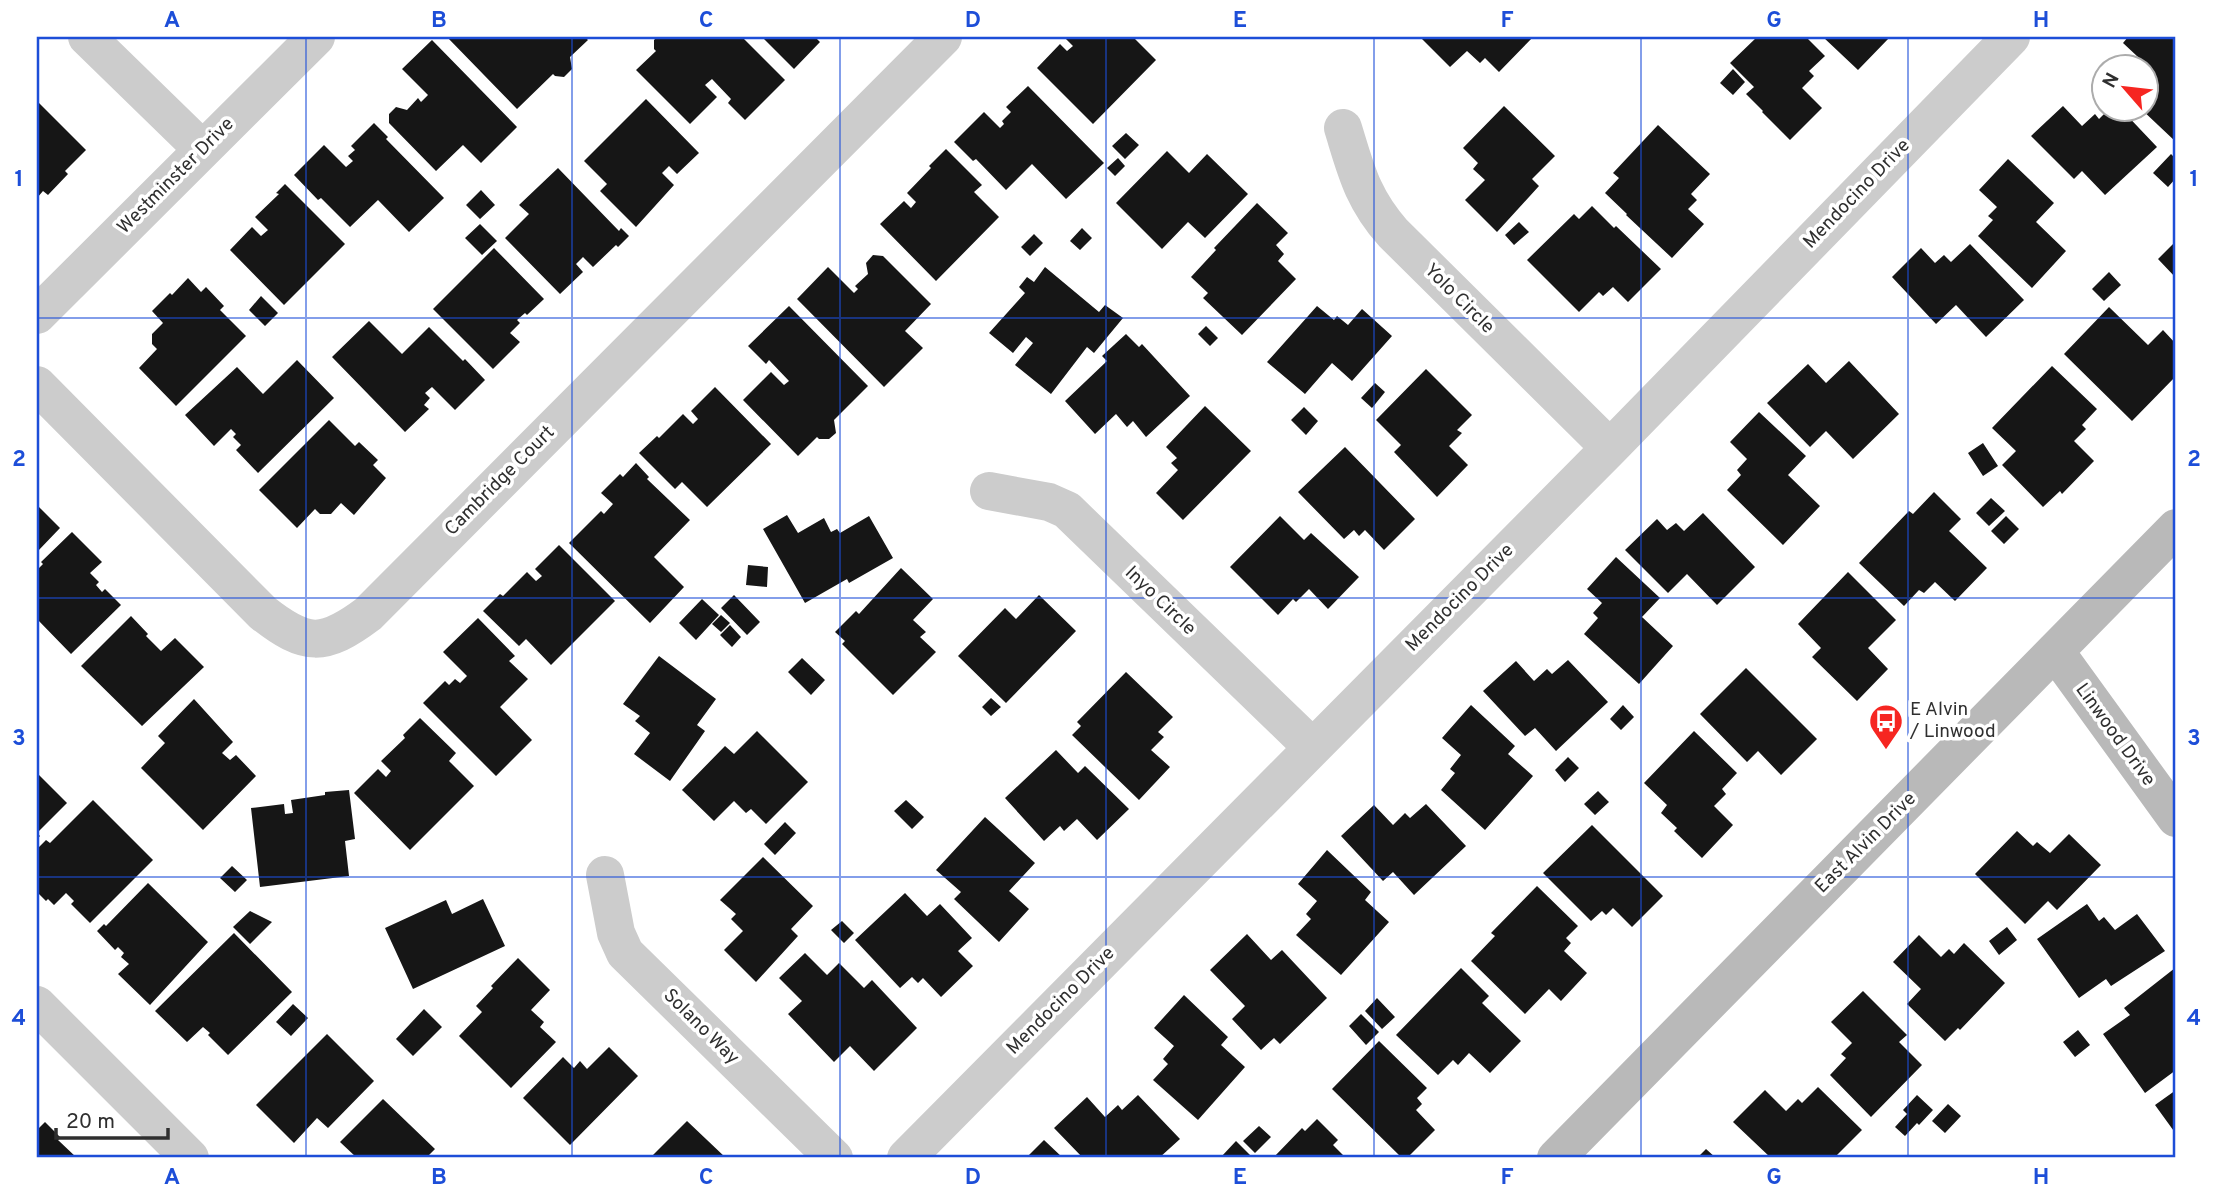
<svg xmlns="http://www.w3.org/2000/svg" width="2213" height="1195" font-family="Overpass,sans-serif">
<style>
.building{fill:#161616}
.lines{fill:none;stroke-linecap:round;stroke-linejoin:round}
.street{stroke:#ccc;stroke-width:38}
.secondary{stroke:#b9b9b9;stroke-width:38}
.grid{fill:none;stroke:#1d4ed8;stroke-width:2;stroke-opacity:0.55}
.labels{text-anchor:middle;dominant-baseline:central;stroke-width:7;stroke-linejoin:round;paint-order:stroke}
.street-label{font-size:19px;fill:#2f2f2f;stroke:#fff}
.poi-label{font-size:19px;fill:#2f2f2f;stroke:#fff;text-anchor:start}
.neatline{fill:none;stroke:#1d4ed8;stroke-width:2.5}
.grid-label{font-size:23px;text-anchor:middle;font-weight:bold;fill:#1d4ed8}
</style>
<rect width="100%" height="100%" fill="#fff"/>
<!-- building -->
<path class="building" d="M447 37H585L588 40 570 57 572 69 564 77 555 76 553 74 517 109Z
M657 37H742L785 80 745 120 728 103 731 99 712 79 705 85 717 97 690 124 636 70 656 51 654 49V40Z
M762 37H815L820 42 794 69Z
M1064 37H1133L1156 60 1093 124 1037 68 1060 44 1067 51 1073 46Z
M1422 37H1533L1499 72 1485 58 1480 63 1467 51 1450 67 1421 38Z
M1757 37H1806L1825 56 1809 71 1814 76 1802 88 1822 108 1790 140 1762 112 1763 111 1746 94 1754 87 1730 63Z
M1823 37H1890L1858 70Z
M2128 37H2176V142L2140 108H2146V66H2132L2130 64 2138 57 2123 43Z
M432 40 517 127 481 163 463 145 436 171 389 123V114L396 107 407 110 418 98 421 102 428 95 402 69Z
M1733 69 1745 82 1733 95 1720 83Z
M1028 86 1104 163 1066 199 1032 164 1006 190 976 159 973 161 954 142 984 112 1000 128 1004 124 1002 121 1011 112 1006 107Z
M646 99 699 153 677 174 669 166 662 173 674 185 636 227 600 191 607 184 584 161Z
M37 101 86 150 65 171 68 174 48 195 43 191 37 198Z
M1504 106 1555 156 1532 179 1539 186 1497 232 1465 200 1485 180 1473 169 1478 163 1463 148Z
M2063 106 2082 126 2095 114 2099 119 2110 108H2120L2157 147 2105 195 2082 171 2074 179 2031 136Z
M374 123 388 137 386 139 444 198 409 232 378 200 350 227 321 198 318 200 294 175 324 145 346 167 353 161 348 156 355 150 351 146Z
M1658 125 1710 174 1691 194 1697 200 1688 209 1704 224 1672 258 1626 215 1627 214 1605 193 1619 178 1613 173Z
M1126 133 1139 145 1125 159 1112 146Z
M946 149 982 185 974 192 999 217 936 281 880 224 904 201 911 208 916 202 907 193 931 168 929 166Z
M1167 151 1189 173 1207 154 1248 194 1205 238 1188 222 1162 249 1116 203Z
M2171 154 2176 159V178L2168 187 2153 173Z
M1118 158 1125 166 1115 176 1107 168Z
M2008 159 2054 203 2036 222 2066 251 2032 288 1978 236 1993 220 1988 216 1997 207 1979 190Z
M558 168 619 231 621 228 629 236 618 247 616 245 593 267 583 257 576 264 583 272 560 294 505 238 529 214 519 205Z
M285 184 345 244 284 305 230 250 252 227 261 236 268 230 255 217 279 194 276 193Z
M481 190 495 205 480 219 466 205Z
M1257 203 1288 233 1276 245 1284 254 1278 261 1296 279 1242 335 1203 298 1208 293 1191 277 1216 250 1214 248Z
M1592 206 1614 228 1616 226 1661 269 1628 302 1613 287 1603 296 1599 292 1579 312 1527 260 1574 214 1579 219Z
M1519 222 1529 232 1514 245 1505 235Z
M480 224 497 241 482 255 465 238Z
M1082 228 1092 238 1080 250 1070 241Z
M1034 234 1043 243 1030 256 1021 247Z
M2176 241V278L2158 259Z
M1970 244 2024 300 1986 337 1956 305 1936 324 1892 277 1921 248 1935 263 1944 255 1951 262Z
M494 248 544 299 527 315 525 313 517 320 520 323 510 333 520 342 493 369 433 309Z
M873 255 883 256 931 304 905 331 923 348 884 387 797 299 828 267 854 293 858 289 855 286 868 274 866 263Z
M1045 267 1099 312 1105 305 1123 318 1094 353 1087 347 1051 394 1015 365 1033 343 1026 337 1013 353 989 333 1025 293 1019 287 1027 277 1034 282Z
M2109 272 2121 285 2104 301 2092 289Z
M188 278 201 292 206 287 224 306 220 310 246 336 176 406 139 368 157 349 152 344V334L163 323 152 311 170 293 172 295Z
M261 296 278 313 265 326 249 310Z
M789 306 868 386 834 420 836 433 829 439H819L817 437 798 456 743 400 771 372 784 385 789 381 769 360 766 364 748 346Z
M1317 306 1334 320 1337 316 1348 325 1362 309 1392 336 1352 381 1332 363 1305 394 1267 362Z
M2109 307 2148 345 2163 330 2176 344V376L2132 421 2064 354Z
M369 321 402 354 429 327 463 361 465 359 485 380 455 410 432 387 425 393 430 398 424 405 429 409 405 432 332 357Z
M1206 326 1218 338 1210 346 1198 334Z
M1126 334 1139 347 1142 344 1190 396 1146 437 1133 421 1127 427 1116 414 1095 434 1065 401 1107 361 1102 356Z
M297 360 334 398 258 473 236 450 241 445 233 437 236 434 231 429 214 446 185 415 237 367 263 394Z
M1849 361 1899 414 1853 459 1826 431 1810 447 1767 403 1808 364 1826 383Z
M2052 366 2097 409 2082 425 2086 429 2074 441 2094 461 2062 494 2060 491 2043 507 2002 465 2016 451 1992 428Z
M1426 369 1472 415 1457 430 1462 433 1449 446 1468 465 1437 497 1394 452 1401 445 1376 420Z
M1375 383 1385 392 1372 408 1361 398Z
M715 387 771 444 707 507 682 482 675 489 639 453 657 436 659 438 683 414 693 424 698 419 691 411Z
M1205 406 1251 451 1183 520 1156 493 1178 470 1171 463 1177 458 1166 447Z
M1304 407 1318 421 1306 435 1291 420Z
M1759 412 1806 456 1788 475 1820 506 1783 545 1727 490 1741 475 1737 470 1747 459 1730 442Z
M329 420 355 446 359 442 378 460 373 465 386 478 354 515 341 503 331 514H320L315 509 297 528 259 490Z
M1983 443 1998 466 1983 476 1968 453Z
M1345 447 1415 519 1384 550 1365 530 1359 536 1354 530 1344 539 1298 492Z
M636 463 649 477 647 479 690 520 654 557 684 587 650 623 569 543 601 511 604 514 613 504 601 493 620 474 623 477Z
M1934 492 1961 519 1949 531 1987 568 1955 601 1935 582 1924 593 1919 590 1904 606 1859 563 1909 511 1913 514Z
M1991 498 2005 511 1989 526 1976 513Z
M37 505 60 528 37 552Z
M1703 513 1755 567 1717 605 1687 574 1668 593 1625 550 1657 519 1667 530 1676 523 1684 531Z
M787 515 798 533 824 518 831 532 837 529 840 533 869 516 893 558 849 583 847 579 805 603 763 529Z
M1280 516 1304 540 1311 533 1359 577 1328 609 1309 589 1296 602 1293 599 1278 615 1230 567Z
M2006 516 2019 529 2004 544 1991 531Z
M72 532 102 562 90 573 99 582 96 585 102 592 105 589 121 605 71 654 37 619V570L43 564 41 562Z
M559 545 615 601 551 665 526 639 519 646 483 611 500 594 503 596 527 572 536 581 542 576 535 569Z
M1616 557 1660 598 1642 617 1673 646 1639 684 1584 634 1598 618 1593 613 1602 603 1587 589Z
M748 565 768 567 767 587 746 585Z
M901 568 933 599 913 620 926 632 920 637 936 652 893 695 842 644 845 641 835 632 856 611 859 614Z
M1848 572 1896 620 1868 648 1888 669 1857 701 1812 657 1821 648 1798 624Z
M734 595 760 622 747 635 721 608Z
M1039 595 1076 631 1006 703 958 656 1005 608 1016 619Z
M702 599 719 615 696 640 679 623Z
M721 615 730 623 721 632 712 624Z
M131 616 148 634 146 636 161 651 175 638 204 667 142 726 81 666Z
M478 618 515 656 509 661 528 679 500 707 532 740 496 776 423 703 445 681 449 685 455 679 460 683 467 676 443 652Z
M730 625 741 637 732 647 720 635Z
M659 656 716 699 697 725 705 731 670 781 634 754 650 733 635 721 640 716 623 704Z
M802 658 825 680 811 695 788 672Z
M1568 660 1608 702 1556 751 1535 728 1525 736 1483 691 1516 661 1534 681 1547 669 1552 674Z
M1746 668 1817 739 1781 775 1758 751 1747 762 1700 714Z
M1126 672 1173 717 1158 732 1164 737 1151 750 1170 767 1139 800 1072 735 1081 726 1077 722Z
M991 698 1001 707 991 716 982 707Z
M194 699 233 742 222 753 230 760 236 755 256 776 203 830 141 768 165 743 158 736Z
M1471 705 1515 746 1508 754 1533 776 1485 830 1441 790 1455 773 1450 769 1461 755 1442 738Z
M1623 705 1634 717 1621 730 1610 719Z
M420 718 456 753 449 761 474 786 410 850 354 793 378 769 386 777 391 771 381 761 405 738 403 735Z
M757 731 808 782 766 824 751 809 746 813 734 801 714 821 682 790 725 746 734 754Z
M1694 731 1737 773 1722 789 1726 794 1714 806 1733 825 1702 858 1674 831 1677 828 1661 813 1667 805 1644 783Z
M1056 750 1078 773 1085 766 1129 809 1097 840 1077 819 1064 831 1060 826 1044 841 1005 798Z
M1568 757 1579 768 1565 782 1555 770Z
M37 773 67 803 37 833 40 836 37 839Z
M349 790 355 839 345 841 349 876 260 887 251 808 284 804 285 814 293 813 291 800 325 795V792Z
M1598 791 1609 802 1595 815 1584 804Z
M93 800 153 860 90 923 71 904 74 901 66 893 54 905 48 899 46 901 37 892V849L46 840 50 843Z
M906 800 924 817 912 829 894 811Z
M1426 804 1466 846 1414 895 1393 872 1383 881 1341 836 1374 805 1393 825 1405 813 1410 818Z
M985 817 1035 863 1009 891 1029 909 999 942 954 899 961 892 936 870Z
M785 822 796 833 775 855 764 844Z
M1592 825 1663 896 1632 927 1613 908 1606 915 1602 911 1591 921 1543 873Z
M2017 831 2033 846 2037 842 2050 853 2069 834 2101 865 2057 910 2048 901 2025 924 1975 874Z
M1327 850 1371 892 1365 900 1389 922 1341 975 1296 935 1311 919 1306 914 1317 901 1298 884Z
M763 857 813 906 791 929 798 936 756 982 724 950 743 931 731 919 736 914 720 900Z
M232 866 247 880 235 892 220 878Z
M148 883 208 942 150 1005 118 974 129 964 121 957 124 953 118 947 115 950 97 931 104 924 106 926Z
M1537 886 1578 926 1566 938 1571 943 1564 951 1587 973 1561 1001 1549 989 1525 1014 1471 961 1495 936 1491 933Z
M905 893 927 916 940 904 972 938 958 951 973 966 941 997 923 978 918 983 912 977 900 988 855 940Z
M483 899 505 946 413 989 385 928 446 900 452 914Z
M2087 904 2099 921 2104 917 2115 930 2137 914 2165 951 2111 986 2106 979 2079 998 2037 939Z
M250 911 272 922 250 944 233 927Z
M842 921 854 933 844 943 831 930Z
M2007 927 2017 940 1999 955 1989 941Z
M234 933 292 992 228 1055 208 1035 210 1033 203 1027 187 1042 155 1011Z
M1247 934 1271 960 1282 950 1327 998 1280 1044 1274 1038 1261 1050 1232 1019 1245 1006 1210 970Z
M1919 935 1941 957 1949 949 1954 954 1964 943 2005 983 1960 1030 1958 1028 1945 1041 1907 1004 1921 989 1893 962Z
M805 953 827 975 839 963 864 988 872 980 917 1028 874 1071 850 1046 834 1062 788 1014 802 1001 779 978Z
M518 958 550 990 531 1010 544 1022 540 1027 556 1042 511 1088 459 1036 482 1012 476 1006 493 988 491 986Z
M1461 968 1489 996 1482 1003 1521 1041 1490 1073 1469 1053 1458 1065 1453 1060 1438 1075 1396 1035Z
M2175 968 2176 1070 2145 1093 2103 1034 2130 1015 2124 1008Z
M1863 991 1907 1035 1899 1042 1922 1065 1871 1117 1830 1075 1846 1058 1841 1054 1852 1043 1831 1022Z
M1184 995 1228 1037 1221 1045 1245 1067 1198 1120 1153 1080 1168 1064 1163 1059 1174 1046 1154 1028Z
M1377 998 1395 1017 1382 1029 1365 1011Z
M293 1004 308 1018 291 1036 276 1022Z
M424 1009 442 1027 413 1056 396 1039Z
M1361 1014 1379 1032 1366 1045 1349 1026Z
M2078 1030 2090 1045 2075 1057 2063 1042Z
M327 1034 374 1081 328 1128 317 1118 294 1143 256 1105Z
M1379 1041 1427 1088 1417 1098 1422 1104 1416 1110 1435 1130 1407 1158H1402L1332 1089Z
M609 1047 638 1076 570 1145 523 1098 563 1057 574 1068 580 1061 587 1069Z
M1818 1087 1862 1130 1834 1158H1771L1733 1122 1765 1090 1786 1111 1798 1099 1802 1103Z
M2176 1090V1134L2155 1105Z
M1138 1095 1180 1139 1159 1158H1083L1054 1128 1087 1097 1105 1117 1118 1105 1122 1110Z
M1917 1095 1933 1110 1919 1125 1917 1123 1905 1136 1895 1127 1907 1114 1903 1110Z
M383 1099 435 1149 426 1158H357L340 1142Z
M1948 1104 1961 1116 1945 1133 1932 1121Z
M1317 1119 1338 1140 1333 1145 1346 1158H1273L1302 1128 1305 1131Z
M687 1121 726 1158H650Z
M45 1122 61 1138 58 1140 77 1158H37V1130Z
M1259 1126 1271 1137 1255 1153 1243 1141Z
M1044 1140 1063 1158H1026Z
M1236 1141 1252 1157 1250 1158 1221 1157Z
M1706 1149 1716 1158H1697Z"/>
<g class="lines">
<!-- street -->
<path class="street" d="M87 37 202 149
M1343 128C1356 170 1362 198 1393 233L1610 448
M37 315 316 37
M37 385 263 613C306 647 324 647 368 614L943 37
M989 491 1049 502 1067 510 1312 747
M605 875 616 933 625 953 834 1158
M37 1005 190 1158
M906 1158 1610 448 2011 37"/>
<!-- secondary -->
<path class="secondary" d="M2055 651 2176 818
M1556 1158 2176 528"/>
</g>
<!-- grid -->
<path class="grid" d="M306 37V1158M572 37V1158M840 37V1158M1106 37V1158M1374 37V1158M1641 37V1158M1908 37V1158M37 318H2176M37 598H2176M37 877H2176"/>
<!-- icons -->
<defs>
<g id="bus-pin" transform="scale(1.75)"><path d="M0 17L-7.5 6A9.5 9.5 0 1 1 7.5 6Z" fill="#f62621" stroke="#fff"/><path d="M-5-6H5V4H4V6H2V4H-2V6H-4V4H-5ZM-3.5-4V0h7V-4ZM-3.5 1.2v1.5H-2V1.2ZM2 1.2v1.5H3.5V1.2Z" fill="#fff"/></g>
</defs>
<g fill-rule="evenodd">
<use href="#bus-pin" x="1886" y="721"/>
</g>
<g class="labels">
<!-- street labels -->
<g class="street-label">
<text transform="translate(176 176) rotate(-45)">Westminster Drive</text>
<text transform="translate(1857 194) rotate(-46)">Mendocino Drive</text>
<text transform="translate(1459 299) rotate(45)">Yolo Circle</text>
<text transform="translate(500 481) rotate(-45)">Cambridge Court</text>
<text transform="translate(1460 598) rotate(-45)">Mendocino Drive</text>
<text transform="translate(1160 601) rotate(44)">Inyo Circle</text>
<text transform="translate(2115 735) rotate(54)">Linwood Drive</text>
<text transform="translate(1866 843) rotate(-45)">East Alvin Drive</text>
<text transform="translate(1061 1001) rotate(-45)">Mendocino Drive</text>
<text transform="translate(701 1027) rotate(45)">Solano Way</text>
</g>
<!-- poi labels -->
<g class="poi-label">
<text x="1910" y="710">E Alvin<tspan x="1910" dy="22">/ Linwood</tspan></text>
</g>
</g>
<!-- border -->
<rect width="2213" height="1195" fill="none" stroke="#ffffff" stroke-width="77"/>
<!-- north arrow -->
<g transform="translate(2125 88) rotate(298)"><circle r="33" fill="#ffffff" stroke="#acacac" stroke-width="2"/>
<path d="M0-5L12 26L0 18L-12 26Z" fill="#f62621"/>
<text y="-10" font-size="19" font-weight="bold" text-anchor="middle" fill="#2f2f2f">N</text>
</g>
<!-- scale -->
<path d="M56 1128v10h112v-10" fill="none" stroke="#2f2f2f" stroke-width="3.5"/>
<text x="66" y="1128" font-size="21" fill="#2f2f2f" stroke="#ffffff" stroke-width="5" paint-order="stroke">20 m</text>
<rect x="38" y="38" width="2136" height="1118" class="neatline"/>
<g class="grid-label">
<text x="172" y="27">A</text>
<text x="439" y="27">B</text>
<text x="706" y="27">C</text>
<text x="973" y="27">D</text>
<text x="1240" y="27">E</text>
<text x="1507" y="27">F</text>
<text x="1774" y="27">G</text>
<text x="2041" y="27">H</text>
<text x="19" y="186">1</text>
<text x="2194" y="186">1</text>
<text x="19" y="466">2</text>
<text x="2194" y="466">2</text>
<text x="19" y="745">3</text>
<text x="2194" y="745">3</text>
<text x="19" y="1025">4</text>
<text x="2194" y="1025">4</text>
<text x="172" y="1184">A</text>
<text x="439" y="1184">B</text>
<text x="706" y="1184">C</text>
<text x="973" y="1184">D</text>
<text x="1240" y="1184">E</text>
<text x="1507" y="1184">F</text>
<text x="1774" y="1184">G</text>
<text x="2041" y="1184">H</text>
</g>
</svg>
